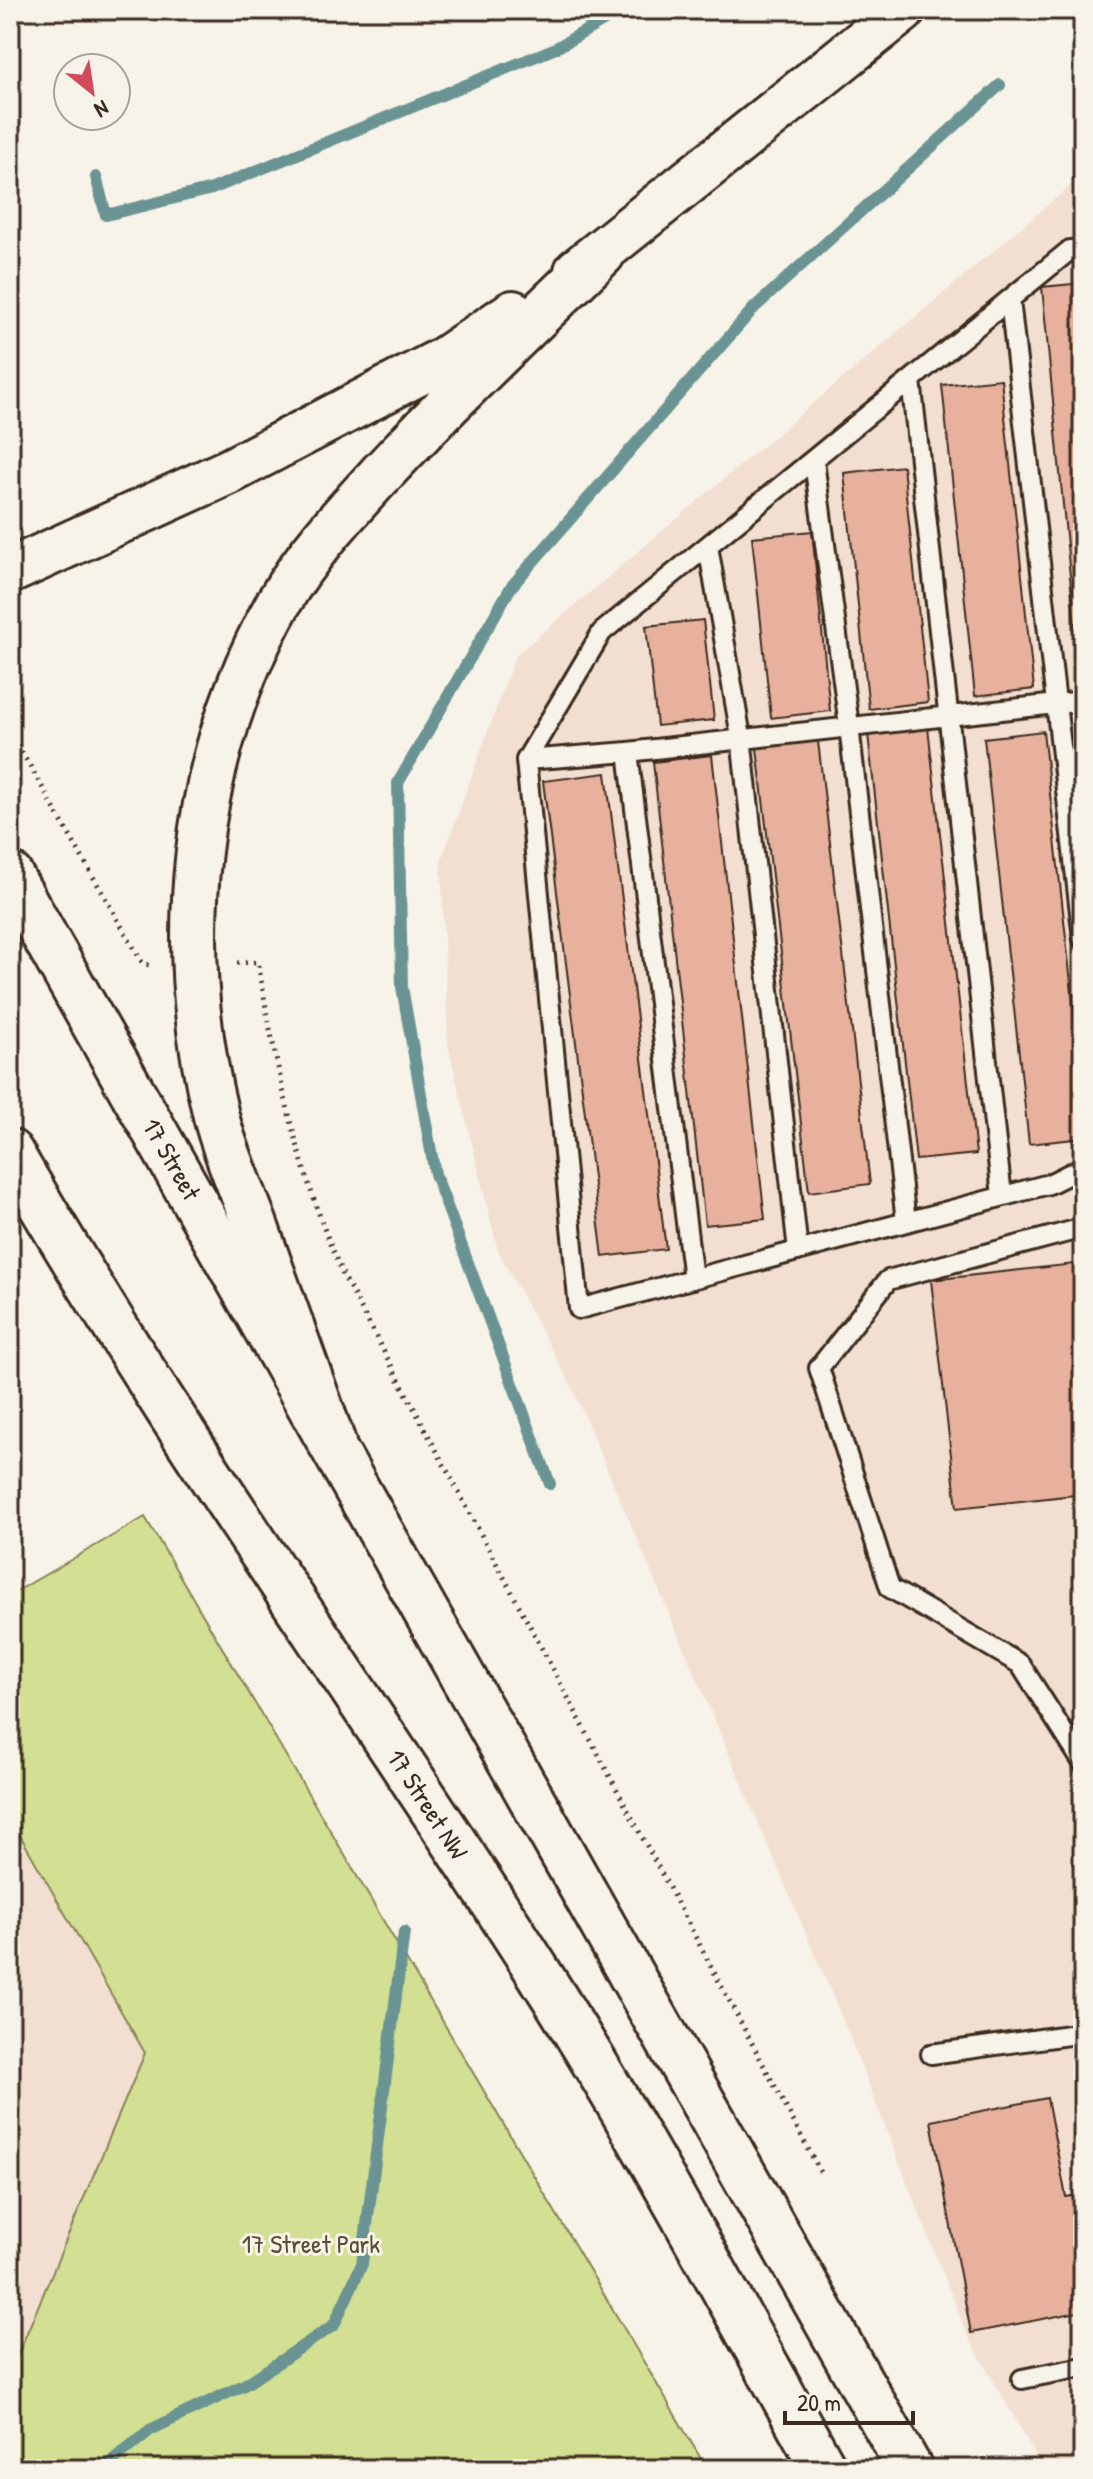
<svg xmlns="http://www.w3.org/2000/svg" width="1093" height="2479" font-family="'Patrick Hand',sans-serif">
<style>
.built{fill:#f2dfd2}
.green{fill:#d3df92;stroke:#878458;stroke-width:2}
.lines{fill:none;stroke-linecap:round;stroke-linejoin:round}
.stream{stroke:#6a9493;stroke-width:12}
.building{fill:#e8b19e;stroke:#3b2a1e;stroke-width:2}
.lane-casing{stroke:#3b2a1e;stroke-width:24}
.secondary-casing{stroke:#3b2a1e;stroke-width:50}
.highway-casing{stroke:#3b2a1e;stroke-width:50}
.path{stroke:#3b2a1e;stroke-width:5;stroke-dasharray:2 6;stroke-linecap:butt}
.lane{stroke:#f7f3e8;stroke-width:18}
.secondary{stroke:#f7f3e8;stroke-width:44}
.highway{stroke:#f7f3e8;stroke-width:44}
.labels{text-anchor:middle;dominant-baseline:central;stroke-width:6;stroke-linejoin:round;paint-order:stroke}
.street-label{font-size:26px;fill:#3b2a1e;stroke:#f7f3e8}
.park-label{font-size:26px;fill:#594e35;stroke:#f7f3e8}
</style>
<rect width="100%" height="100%" fill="#f7f3e8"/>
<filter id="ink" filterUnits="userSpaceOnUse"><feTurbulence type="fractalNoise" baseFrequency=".0125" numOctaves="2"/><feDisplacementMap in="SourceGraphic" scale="16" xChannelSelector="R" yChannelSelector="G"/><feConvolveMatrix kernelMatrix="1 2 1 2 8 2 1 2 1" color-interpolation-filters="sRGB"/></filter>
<g filter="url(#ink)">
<!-- built -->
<path class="built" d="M1083 175V2469H1043L966 2332 845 2025 572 1387 498 1251 448 1045 441 861 515 656Z
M10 1818 145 2053 10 2373Z"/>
<!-- green -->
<path class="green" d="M145 1517 707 2469H10V2373L145 2053 10 1818V1595Z"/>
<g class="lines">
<!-- stream -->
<path class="stream" d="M96 177 106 215 212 189 556 48 622 10
M550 1484 435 1174 402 987 398 783 511 587 754 308 1000 85
M102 2469 150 2430 246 2384 334 2325 362 2264 404 1932"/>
</g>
<!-- building -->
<path class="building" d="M1083 283V680H1080L1042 287Z
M1001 379 1034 689 975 696 942 385Z
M903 466 928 702 869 709 844 473Z
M812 531 830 711 771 718 752 537Z
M703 620 714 720 657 726 646 626Z
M928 727 976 1154 916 1160 868 734Z
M1043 731 1083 1091V1138L1029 1144 984 738Z
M818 741 870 1184 809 1192 757 748Z
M712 755 765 1219 705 1225 653 762Z
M606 773 666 1249 603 1257 543 781Z
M1083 1263V1494L957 1508 931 1280Z
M1047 2098 1066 2197 1083 2194V2311L971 2333 931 2121Z"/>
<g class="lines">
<!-- lane casing -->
<g class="lane-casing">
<path id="lane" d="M1083 249 1070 250 602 632 526 760 579 1309 1049 1184 1083 1167
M1010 300 1083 939
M911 380 1002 1196
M814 461 849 726 906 1222
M708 546 741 737 798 1251
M628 752 693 1279
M526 760 628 752 1083 701
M1083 1228 888 1280 819 1368 890 1588 1020 1664 1083 1763
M931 2054 1083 2033
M1022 2379 1083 2367"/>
</g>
<!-- secondary casing -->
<g class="secondary-casing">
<path id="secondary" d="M10 875 910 2469
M10 1152C172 1433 363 1697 537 1970 640 2131 730 2302 824 2469"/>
</g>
<!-- highway casing -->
<g class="highway-casing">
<path id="highway" d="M577 271 903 10
M10 571 230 471 445 359 513 313
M333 1443C307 1370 281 1298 255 1225 242 1189 225 1153 216 1116 174 944 191 758 279 602 305 556 344 514 380 475 451 399 527 327 602 254"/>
</g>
<!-- path -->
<path class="path" d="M10 731 143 964 151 965
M237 963 258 962C276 1070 299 1173 342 1273L821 2173"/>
<!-- lane -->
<use href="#lane" class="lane"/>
<!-- secondary -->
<use href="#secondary" class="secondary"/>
<!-- highway -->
<use href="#highway" class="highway"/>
</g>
</g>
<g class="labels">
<!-- street labels -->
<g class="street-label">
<text transform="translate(172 1159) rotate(60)">17 Street</text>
<text transform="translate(428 1804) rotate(57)">17 Street NW</text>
</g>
<!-- park labels -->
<g class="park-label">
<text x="311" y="2243">17 Street Park</text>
</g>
</g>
<!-- margin -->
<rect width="1093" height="2479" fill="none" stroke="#f7f3e8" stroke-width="40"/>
<rect x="20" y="20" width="1053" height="2439" fill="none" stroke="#3b2a1e" stroke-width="3" filter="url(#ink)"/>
<!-- north arrow -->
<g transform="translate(92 92) rotate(150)"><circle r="38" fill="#f7f3e8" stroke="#aca397" stroke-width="2"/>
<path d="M0-6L14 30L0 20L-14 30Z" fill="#d1495b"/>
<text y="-12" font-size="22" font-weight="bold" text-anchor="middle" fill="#3b2a1e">N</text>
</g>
<!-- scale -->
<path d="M785 2411v12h128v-12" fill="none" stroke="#3b2a1e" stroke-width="4"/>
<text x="797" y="2411" font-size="24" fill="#3b2a1e" stroke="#f7f3e8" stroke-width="6" paint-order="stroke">20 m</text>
</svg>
